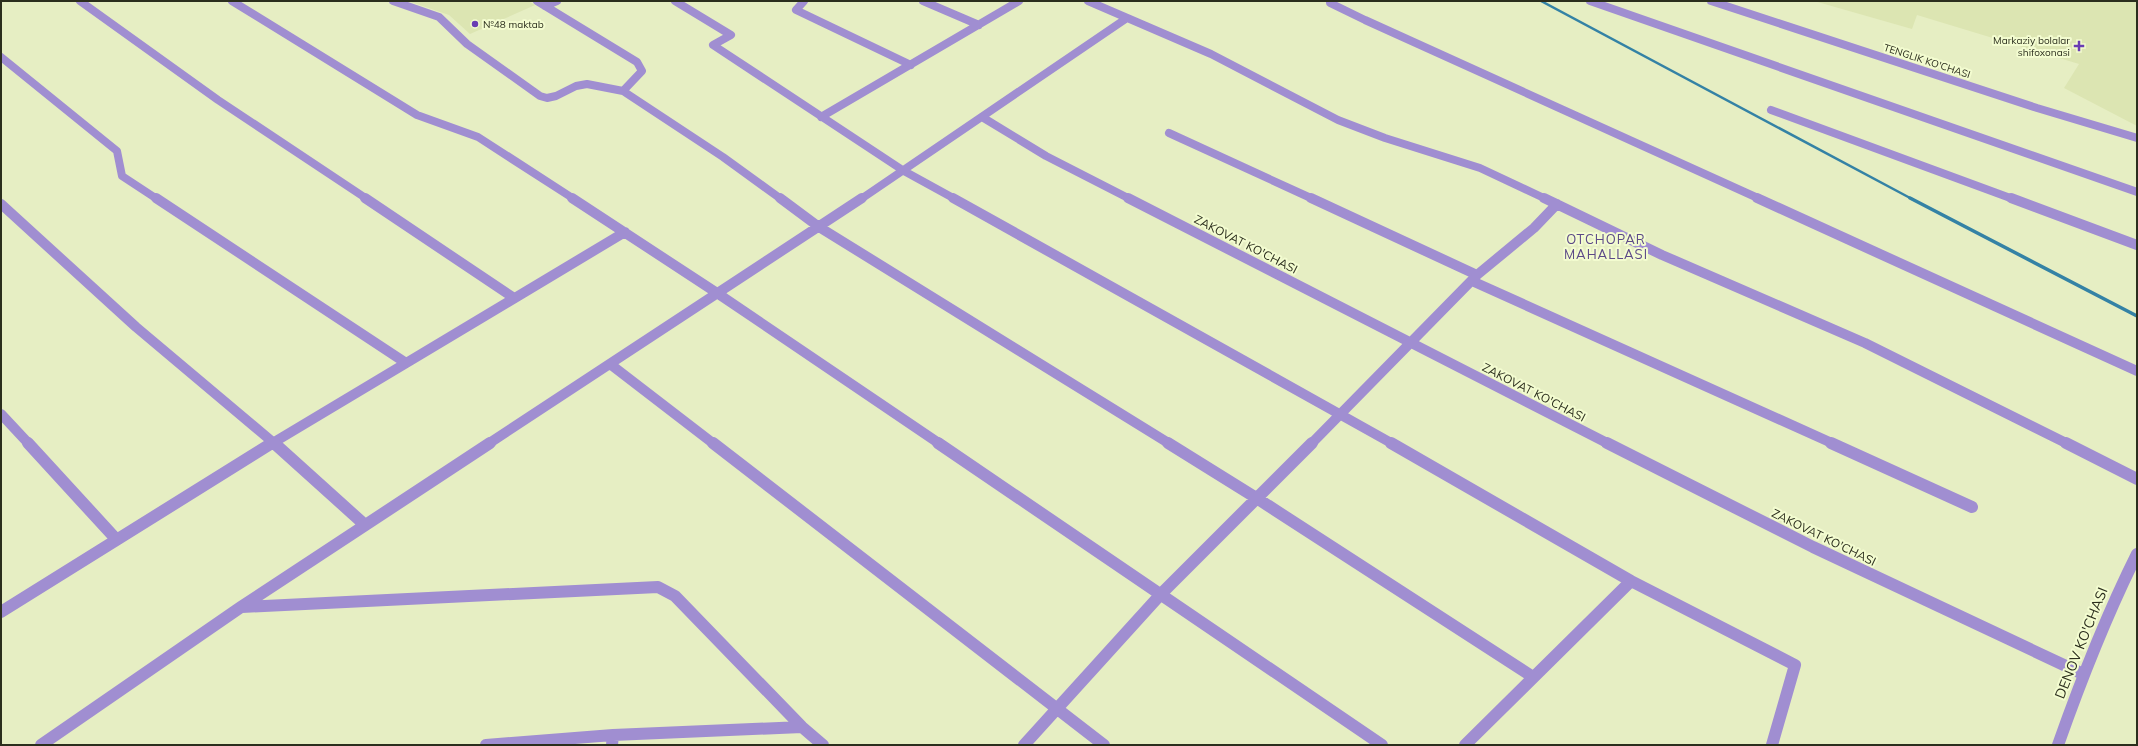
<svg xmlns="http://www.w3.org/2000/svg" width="2138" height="746" font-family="Mulish,sans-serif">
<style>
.built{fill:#dce5b2}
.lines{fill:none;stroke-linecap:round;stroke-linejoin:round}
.stream-far1{stroke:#3482a5;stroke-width:2.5}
.stream{stroke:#3482a5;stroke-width:3.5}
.minor-far2{stroke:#a08ed1;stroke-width:8}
.minor-far1{stroke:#a08ed1;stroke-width:10}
.minor{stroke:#a08ed1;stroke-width:12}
.tertiary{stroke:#a08ed1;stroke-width:12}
.poi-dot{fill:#693cb3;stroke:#f3fcd0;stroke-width:1.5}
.labels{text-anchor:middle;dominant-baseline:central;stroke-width:4;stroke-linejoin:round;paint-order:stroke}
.far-poi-label{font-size:10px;fill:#2b2e1d;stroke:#f3fcd0;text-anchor:start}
.far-street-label{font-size:10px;fill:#2b2e1d;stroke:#f3fcd0}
.street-label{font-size:12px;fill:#2b2e1d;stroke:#f3fcd0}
.neighbourhood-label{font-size:13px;letter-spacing:1px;fill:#5c4987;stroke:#f3fcd0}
.near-street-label{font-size:14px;fill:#2b2e1d;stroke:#f3fcd0}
</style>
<rect width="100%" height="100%" fill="#e6eec3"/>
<!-- built -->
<path class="built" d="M408 1H528L535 5 470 34 449 15Z
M1814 1H2137V126L2064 88 2079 64 1917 15 1912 29Z"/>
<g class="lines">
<!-- stream-far1 -->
<path class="stream-far1" d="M1541 1 1912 199"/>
<!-- stream -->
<path class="stream" d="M1910 198 2137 316"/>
<!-- minor-far2 -->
<path class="minor-far2" d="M80 1 218 100 367 199
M232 1 417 115 478 137 574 199
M393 1 439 17 467 44 540 96 547 98 556 96 576 86 587 84 623 91 723 157 781 199
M537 1 637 62 642 71 623 91
M675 1 731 35 713 45 904 171 955 199
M804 1 796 10 911 65
M923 1 979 25
M1088 1 1211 54 1338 120 1385 138 1480 168 1546 199
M1330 1V3L1365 20 1760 199
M1590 1 2137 192
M1711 1 2037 108 2137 138
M545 6 557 1
M1 57 117 151 122 176 157 199
M1771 110 2013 199
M821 117 1019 1
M982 117 1046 156 1130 199
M1169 133 1313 199
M861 199 1127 18"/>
<!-- minor-far1 -->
<path class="minor-far1" d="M156 198 406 363
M365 198 514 298
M572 198 717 293 940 444
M780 198 819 227 1170 444
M953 198 1393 444
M1128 198 1609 444
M1311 198 1477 275
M1544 198 1662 255 1865 343 2068 444
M1757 198 2137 371
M2011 198 2137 245
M1 204 136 327 275 444
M1472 281 1834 444
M610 364 714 444
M1 414 29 444
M271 444 625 232
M488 444 862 198
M1311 444 1477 275 1534 228 1557 204"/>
<!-- minor -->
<path class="minor" d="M28 443 116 539
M274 443 365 525
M713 443 1104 745
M938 443 1382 745
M1168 443 1258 499 1533 677
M1391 443 1631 581 1795 665 1772 745
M1607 443 1813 547 2083 674
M1831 443 1972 507
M2066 443 2137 479
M242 607 658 587 675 596 802 727 823 745
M1 612 272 443
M41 745 241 607 490 443
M486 745 613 735 802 727
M612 745 613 735
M1024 745 1161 594 1312 443
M1465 745 1631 581"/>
<!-- tertiary -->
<path class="tertiary" d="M2058 745C2081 680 2106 616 2137 554"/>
</g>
<!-- markers -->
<g class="poi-dot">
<circle cx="475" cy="24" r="4"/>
<path d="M2077 40h4v4h4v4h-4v4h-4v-4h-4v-4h4z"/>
</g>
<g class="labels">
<!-- far-poi labels -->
<g class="far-poi-label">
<text x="483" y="24">№48 maktab</text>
<text x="2070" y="40" text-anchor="end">Markaziy bolalar<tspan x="2070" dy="12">shifoxonasi</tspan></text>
</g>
<!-- far-street labels -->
<g class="far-street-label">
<text transform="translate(1927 61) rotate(18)">TENGLIK KO'CHASI</text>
</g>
<!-- street labels -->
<g class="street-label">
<text transform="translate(1246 244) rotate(27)">ZAKOVAT KO'CHASI</text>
<text transform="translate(1534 392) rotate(27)">ZAKOVAT KO'CHASI</text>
<text transform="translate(1824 537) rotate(26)">ZAKOVAT KO'CHASI</text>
</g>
<!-- neighbourhood labels -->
<g class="neighbourhood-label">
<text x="1606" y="239">OTCHOPAR<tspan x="1606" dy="15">MAHALLASI</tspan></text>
</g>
<!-- near-street labels -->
<g class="near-street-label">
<text transform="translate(2081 643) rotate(-68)">DENOV KO'CHASI</text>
</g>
</g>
<!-- border -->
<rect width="2138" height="746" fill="none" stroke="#2b2e1d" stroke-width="4"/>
</svg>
